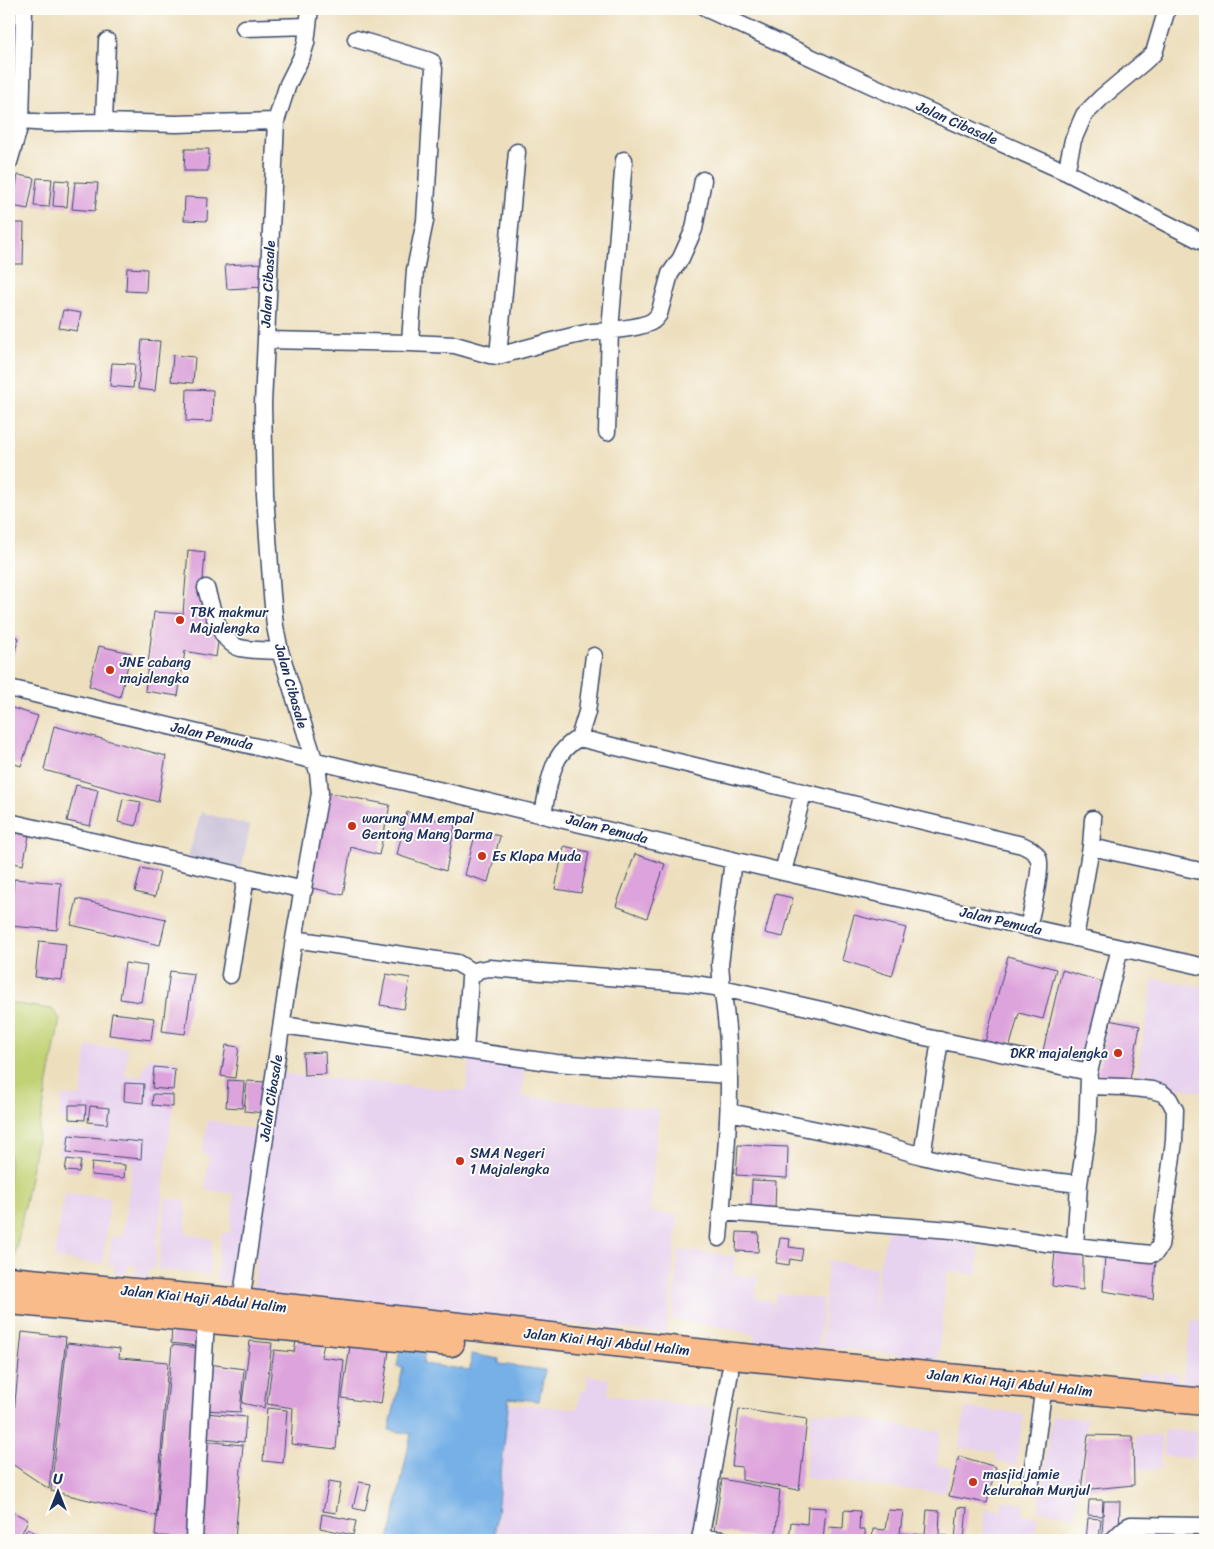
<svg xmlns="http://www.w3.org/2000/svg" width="1214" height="1549" font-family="Sriracha,sans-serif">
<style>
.built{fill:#e7d2ef}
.industrial{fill:#c8bfd8}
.green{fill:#c1d275;stroke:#6e806a}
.water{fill:#76b0e7;stroke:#4870a2}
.building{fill:#dda3dc}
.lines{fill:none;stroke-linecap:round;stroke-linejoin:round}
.street-casing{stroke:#3a496c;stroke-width:19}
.primary-casing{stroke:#3a496c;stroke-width:29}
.street{stroke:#fff;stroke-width:16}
.primary{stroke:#fabb8b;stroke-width:26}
.poi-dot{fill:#c8321e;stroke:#fdfcf7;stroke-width:2}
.labels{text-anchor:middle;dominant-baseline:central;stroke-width:4;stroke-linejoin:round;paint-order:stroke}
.street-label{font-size:14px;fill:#1b2f5e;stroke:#fdfcf7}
.poi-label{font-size:14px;fill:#1b2f5e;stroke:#fdfcf7;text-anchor:start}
</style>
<rect width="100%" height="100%" fill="#fdfcf7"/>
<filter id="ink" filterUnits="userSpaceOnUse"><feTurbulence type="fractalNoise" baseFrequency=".02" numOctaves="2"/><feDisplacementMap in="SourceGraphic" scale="10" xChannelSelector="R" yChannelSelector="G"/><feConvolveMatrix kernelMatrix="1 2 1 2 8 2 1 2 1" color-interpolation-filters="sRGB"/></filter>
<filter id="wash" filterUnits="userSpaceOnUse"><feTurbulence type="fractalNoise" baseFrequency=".0096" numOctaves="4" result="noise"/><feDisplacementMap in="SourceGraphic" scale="20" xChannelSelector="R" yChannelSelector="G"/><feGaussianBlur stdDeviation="1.12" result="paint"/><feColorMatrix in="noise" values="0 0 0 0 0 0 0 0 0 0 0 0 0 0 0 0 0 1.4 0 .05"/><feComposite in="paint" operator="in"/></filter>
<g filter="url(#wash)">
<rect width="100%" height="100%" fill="#eddfbd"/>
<!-- built -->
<path class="built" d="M1153 979 1205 987V1093L1136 1079Z
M87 1046 128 1048 125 1076H141L148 1058 178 1061 154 1270 149 1268 148 1278 136 1276 135 1265 129 1264 126 1275 114 1274V1264L107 1265 112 1236H122L133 1161 58 1154 60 1130 95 1132V1125L59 1119 62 1096H81Z
M470 1054 525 1059 522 1097 659 1109 650 1212 678 1215 667 1333 253 1296 274 1073 466 1091Z
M208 1120 262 1131 239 1285 216 1281 221 1234 230 1232 234 1194 205 1189 209 1156 202 1153Z
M64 1193 110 1198 103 1264 54 1259Z
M166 1198 186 1201V1233L212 1239 209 1275 158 1269Z
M888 1230 979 1245 977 1275 947 1271 938 1360 871 1351 822 1347 828 1260 876 1268 872 1332 879 1265Z
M679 1250 735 1256 733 1274 758 1277 755 1298 774 1302 773 1319 776 1293 823 1299 818 1355 753 1352 755 1335 728 1328 672 1319Z
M1192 1320 1205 1321V1397L1180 1394Z
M1140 1372 1159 1374V1393L1137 1391Z
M1163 1372 1179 1374 1176 1395 1161 1392Z
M588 1375 609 1379V1395L712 1408 692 1540H495L509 1404 577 1409 580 1392 586 1390Z
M965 1408 1024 1414 1016 1466 996 1461V1452L959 1448Z
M812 1411 941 1432 937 1465 951 1467 945 1493 805 1478Z
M1052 1415 1087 1419 1075 1516 1038 1511Z
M1164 1429 1197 1432 1195 1459 1164 1456Z
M1136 1435H1161V1469L1135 1470Z
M1003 1500 1024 1504 1023 1515 1038 1517 1034 1540H982L986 1509 1000 1511Z"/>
<!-- industrial -->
<path class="industrial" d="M201 812 250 826 241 871 188 857Z"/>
<!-- green -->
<path class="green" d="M9 1003 52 1009 60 1019 14 1261 9 1264Z"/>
<!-- water -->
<path class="water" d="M400 1349 425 1352 423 1364 470 1370 471 1354 499 1359V1364L545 1370 539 1401 509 1398 494 1540H389L411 1434 389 1430 403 1368 397 1367Z"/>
<g id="blocks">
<!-- building -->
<path class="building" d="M185 149H209L208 171H184Z
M18 175 34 178 28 209 12 206Z
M37 178 52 179 49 207 34 206Z
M55 180 69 181 67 207 53 206Z
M75 182 98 183 95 211 72 209Z
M185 197 208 198 207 221 184 220Z
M9 223H24L23 264H9Z
M264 263 265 287 227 289 225 265Z
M127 268 147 269 146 292 126 291Z
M63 310 81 313 77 331 59 328Z
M142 340 160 341 155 391 138 389Z
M173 355 195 357 193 383 171 381Z
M112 363 135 364 133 388 110 386Z
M187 389 213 390 212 422 186 421Z
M188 550 205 552 201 607 218 642 216 657 185 651 178 696 145 691 154 612 183 614Z
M9 635 19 638 11 663H9Z
M99 646 131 653 120 697 89 686Z
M9 707 38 716 21 766 9 762Z
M54 726 166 756 158 802 44 770Z
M76 785 98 790 90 826 67 821Z
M325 792 390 805 379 855 351 847 343 895 308 887Z
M123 799 141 802 136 826 118 822Z
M407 812 455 825 446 871 397 855Z
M9 831 29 836 23 865 9 862Z
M476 831 500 836 488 882 465 875Z
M564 846 589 852 581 893 555 889Z
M635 854 665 864 647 918 616 906Z
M141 868 160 872 155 897 135 892Z
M14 879 61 883 57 930 10 926Z
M775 894 793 898 783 937 765 933Z
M77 899 166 919 160 945 71 925Z
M854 915 906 928 892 976 842 960Z
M39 941 66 944 62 980 35 977Z
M1008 956 1056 969 1043 1019 1019 1013 1009 1049 985 1042Z
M125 963 147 966 141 1002 120 999Z
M1062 970 1103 982 1084 1062 1042 1055Z
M170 971 194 974 185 1034 162 1031Z
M386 974 410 978 404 1009 380 1005Z
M112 1013 154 1018 151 1040 109 1035Z
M1108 1020 1140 1026 1130 1080H1096Z
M226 1045 239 1047 235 1078 221 1076Z
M325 1052 326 1074 304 1075 303 1053Z
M154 1067 175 1069 173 1090 152 1088Z
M228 1080 244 1081 242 1108 226 1107Z
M247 1081 267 1082 265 1113 244 1111Z
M125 1083 144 1084 143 1103 124 1101Z
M153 1094 173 1095V1107L152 1105Z
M69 1105H86L85 1120 69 1119Z
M90 1106 109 1108 107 1124 88 1122Z
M69 1135 142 1142 141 1159 67 1152Z
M738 1145 788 1147 787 1178 736 1175Z
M67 1159 81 1161 79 1172 65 1171Z
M92 1162 125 1165 124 1178 91 1175Z
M752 1180 776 1181 775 1208 751 1206Z
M737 1232 759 1233 758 1252 736 1251Z
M780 1238 790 1239 789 1247 803 1249 801 1261 790 1259 789 1265 776 1263Z
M1055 1250 1083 1252V1290L1052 1286Z
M1105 1255 1156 1259 1153 1299 1103 1291Z
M172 1325 199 1329 198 1346 171 1343Z
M22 1332 66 1337 49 1489 9 1462Z
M250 1341 272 1343 264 1408 242 1403Z
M296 1341 324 1344 321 1357 344 1360 336 1449 291 1444 293 1408 267 1404 274 1350 294 1352Z
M67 1343 120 1349 119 1358 168 1362 156 1516 51 1491Z
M172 1345 201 1348 193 1537 155 1536Z
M350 1346 389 1351 381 1404 342 1398Z
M209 1364 244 1369 240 1412 204 1410Z
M267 1408 287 1410 283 1463 263 1461Z
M739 1409 807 1419 799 1490 742 1480V1467L732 1466Z
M206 1413 246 1417 244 1442 203 1438Z
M1088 1435 1133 1436 1134 1485 1081 1490Z
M203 1441 243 1445 235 1539 196 1536Z
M959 1456 996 1467 987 1503 949 1496Z
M1201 1474H1205V1498H1200Z
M722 1479 780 1490 775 1540 714 1531Z
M329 1481 341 1483 336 1513 323 1511Z
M359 1482 371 1484 365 1511 353 1508Z
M1089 1500H1103L1102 1516 1088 1515Z
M1104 1501H1120L1119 1536 1102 1535Z
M808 1507 826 1508 823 1540H789L791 1522 807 1524Z
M958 1507 967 1508 964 1540H955Z
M9 1510 28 1520 19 1539 9 1534Z
M844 1510 860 1511 859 1530H865V1540H828L829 1527 843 1528Z
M888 1510 903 1511 900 1533 911 1534V1540H872L873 1529 885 1530Z
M927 1510 940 1511 939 1535 948 1536V1540H914V1534L925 1535Z
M322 1514 356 1521 353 1535 320 1528Z
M1088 1518 1101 1519 1099 1540H1086Z
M27 1529 51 1540H21Z
M1171 1534 1186 1535V1540H1170Z
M1187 1536 1205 1537V1540H1187Z"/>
</g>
</g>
<g filter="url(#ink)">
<use href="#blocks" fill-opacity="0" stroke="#3a496c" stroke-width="1"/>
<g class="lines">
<!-- street casing -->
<g class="street-casing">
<path id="street" d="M707 9 873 86 1066 172 1205 243
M244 28 308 26
M21 121 48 123 104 122 176 124 276 121
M104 122 107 41
M9 162 21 121 24 9
M1066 172 1073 140 1084 115 1102 97 1144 62 1154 53 1167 9
M266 340 410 343 415 270 425 221 434 69 432 62 427 60 356 39
M410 343 455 345 490 355 498 356C528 348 556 339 586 333 604 330 635 330 651 322 655 320 657 317 659 314L670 274 681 258 694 229 703 180
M498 356 517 152
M607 432 610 330 624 160
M206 588C212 608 217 637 237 647 246 651 269 650 280 651
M9 688 783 872 1205 967
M579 738 1022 845C1028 848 1034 850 1038 857 1043 867 1031 914 1028 928
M543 814C549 785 550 753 579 738L587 712 594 656
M9 822 304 890
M1091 847 1205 872
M733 860 720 964 722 988 826 1011 920 1036 1089 1072 1120 948
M783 872 803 793
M1075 938 1091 847 1093 819
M294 939 457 963 474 973
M230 975 246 877
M282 1025 556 1063 729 1075
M465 1050 470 978 478 970 489 968 687 983 722 988C736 1071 726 1155 719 1238
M729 1112 871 1141 922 1156 972 1168 1035 1179 1079 1184
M922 1156 940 1040
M721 1212 964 1231 1046 1243 1151 1254 1155 1253 1160 1246 1174 1141 1175 1110 1169 1099 1162 1093 1152 1090 1123 1087 1089 1086
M1075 1246 1079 1184 1087 1131 1089 1077
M241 1302 294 939 320 793 318 772 280 651 275 626 272 595 265 494 263 404 276 121 288 84 302 56 306 43 310 9
M1031 1481 1042 1400
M194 1538 206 1320
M700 1538 723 1540
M700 1540 730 1372
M1113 1540C1119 1535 1124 1527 1131 1525L1205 1526"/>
</g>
<!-- primary casing -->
<g class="primary-casing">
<path id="primary" d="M9 1280 241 1302 733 1356 1205 1402
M9 1301 451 1343"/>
</g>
<!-- street -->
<use href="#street" class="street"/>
<!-- primary -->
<use href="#primary" class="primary"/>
</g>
</g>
<!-- markers -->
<g class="poi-dot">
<circle cx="180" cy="620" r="5"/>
<circle cx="110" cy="670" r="5"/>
<circle cx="352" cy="826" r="5"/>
<circle cx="482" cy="856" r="5"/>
<circle cx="1118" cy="1053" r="5"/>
<circle cx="460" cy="1161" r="5"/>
<circle cx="973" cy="1482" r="5"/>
</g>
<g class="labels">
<!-- street labels -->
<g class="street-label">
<text transform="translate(957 123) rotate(24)">Jalan Cibasale</text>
<text transform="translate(268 284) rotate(-87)">Jalan Cibasale</text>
<text transform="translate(291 686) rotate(74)">Jalan Cibasale</text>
<text transform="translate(212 736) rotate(13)">Jalan Pemuda</text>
<text transform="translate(607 829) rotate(14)">Jalan Pemuda</text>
<text transform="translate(1001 921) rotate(13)">Jalan Pemuda</text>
<text transform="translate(271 1098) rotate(-81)">Jalan Cibasale</text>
<text transform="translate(204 1299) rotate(6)">Jalan Kiai Haji Abdul Halim</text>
<text transform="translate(607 1342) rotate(6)">Jalan Kiai Haji Abdul Halim</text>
<text transform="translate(1010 1383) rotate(6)">Jalan Kiai Haji Abdul Halim</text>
</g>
<!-- poi labels -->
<g class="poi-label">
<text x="190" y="612">TBK makmur<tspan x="190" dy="16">Majalengka</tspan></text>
<text x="120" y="662">JNE cabang<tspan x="120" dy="16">majalengka</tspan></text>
<text x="362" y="818">warung MM empal<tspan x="362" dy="16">Gentong Mang Darma</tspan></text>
<text x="492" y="856">Es Klapa Muda</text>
<text x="1108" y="1053" text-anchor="end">DKR majalengka</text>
<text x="470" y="1153">SMA Negeri<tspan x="470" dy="16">1 Majalengka</tspan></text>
<text x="983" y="1474">masjid jamie<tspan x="983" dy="16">kelurahan Munjul</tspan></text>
</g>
</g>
<!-- margin -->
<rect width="1214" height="1549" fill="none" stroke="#fdfcf7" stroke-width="30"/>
<!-- north arrow -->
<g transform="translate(58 1492)" stroke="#fdfcf7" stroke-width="4" paint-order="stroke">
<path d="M0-4L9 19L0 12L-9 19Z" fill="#1b2f5e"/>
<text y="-8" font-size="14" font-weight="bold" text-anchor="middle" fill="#1b2f5e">U</text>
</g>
</svg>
